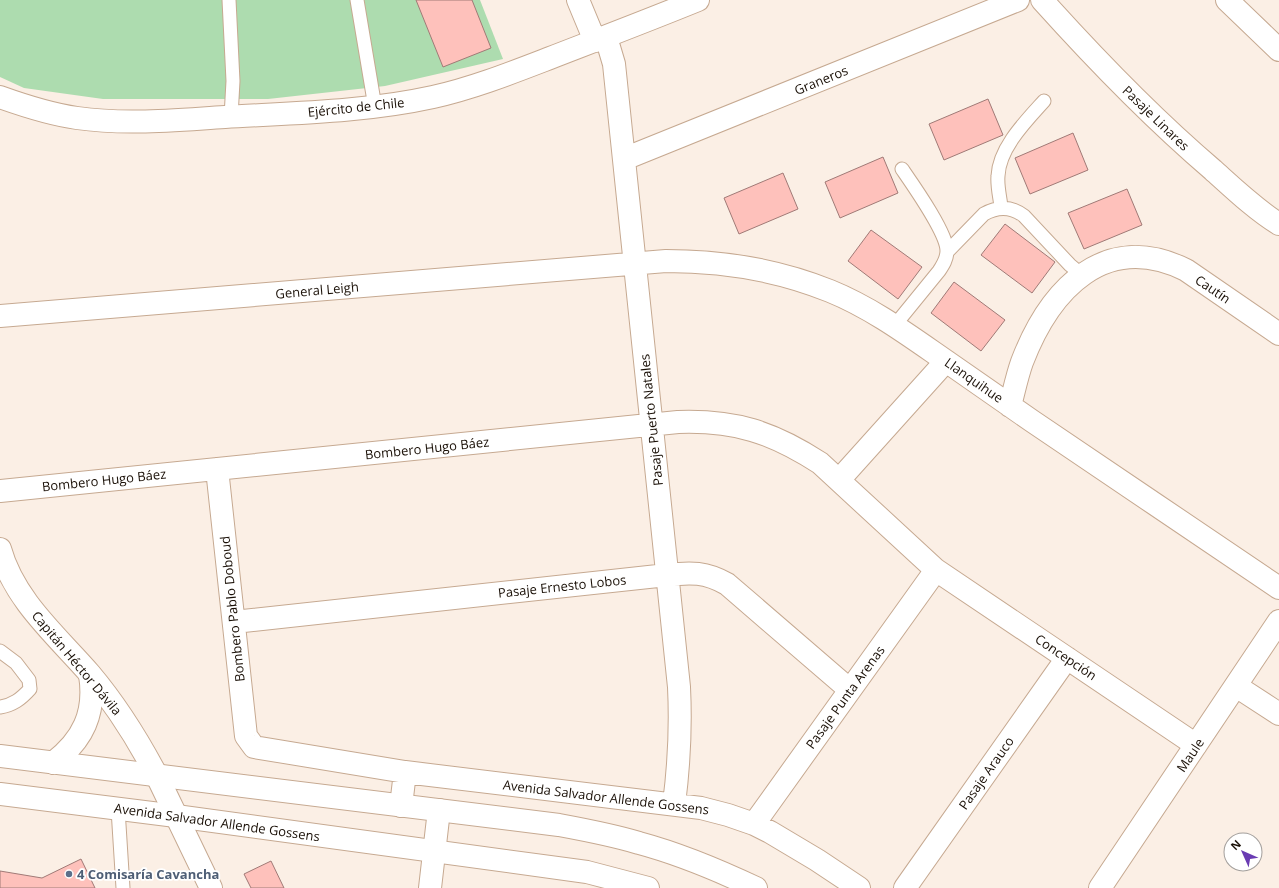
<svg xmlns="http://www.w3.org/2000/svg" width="1279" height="888" font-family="'Open Sans',sans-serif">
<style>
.green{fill:#addcaf}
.building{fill:#fec1bb;stroke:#a07a76}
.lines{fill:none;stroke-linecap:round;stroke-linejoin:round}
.service-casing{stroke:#c6a991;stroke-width:15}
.minor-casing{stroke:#c6a991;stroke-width:24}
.tertiary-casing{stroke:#c6a991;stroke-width:24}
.secondary-casing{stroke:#c6a991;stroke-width:24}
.service{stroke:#fff;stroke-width:13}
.minor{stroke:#fff;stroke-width:22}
.tertiary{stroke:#fff;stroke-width:22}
.secondary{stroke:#fff;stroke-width:22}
.service-dot{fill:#5c6f8a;stroke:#fff;stroke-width:1.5}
.labels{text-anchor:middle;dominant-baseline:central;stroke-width:3.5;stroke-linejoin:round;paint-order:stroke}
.street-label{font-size:13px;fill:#1a1007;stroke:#fff}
.service-label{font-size:13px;font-weight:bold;fill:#4e5e75;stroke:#fff;text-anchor:start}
</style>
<rect width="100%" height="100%" fill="#fbefe5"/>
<!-- green -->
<path class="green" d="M0 0H480L503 59 385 86 268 99H103L24 88 0 77Z"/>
<!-- building -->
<path class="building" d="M416 0H472L491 48 443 67Z
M988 99 1003 135 944 160 929 124Z
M1073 133 1088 170 1030 194 1015 158Z
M883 157 898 193 840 218 825 182Z
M783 173 798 209 739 234 724 198Z
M1127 189 1142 225 1084 249 1068 213Z
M1005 224 1055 262 1032 293 981 255Z
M871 230 922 267 898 299 848 261Z
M954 282 1005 320 981 351 931 313Z
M81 859 95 888H0V871L42 878Z
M271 861 284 888H251L244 874Z"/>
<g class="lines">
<!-- service casing -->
<g class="service-casing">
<path id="service" d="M229 0 233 81 231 117
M357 0 375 107
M1001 207C1000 197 997 186 998 176 999 148 1026 121 1044 101
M947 252 984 214C998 206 1011 206 1024 216L1070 265 1082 275
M895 325 939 271C943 265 947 259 947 251 947 233 913 185 902 169
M0 651 16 663 29 680 30 689C21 699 13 705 0 707
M118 809 123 888"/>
</g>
<!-- minor casing -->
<g class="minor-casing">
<path id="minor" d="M578 0 595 41
M1042 0C1096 60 1152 118 1213 170 1233 188 1256 210 1279 224
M1227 0 1279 50
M606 37 614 64 679 687C681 727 679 765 674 804
M0 97C25 106 50 114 77 118 126 125 175 120 225 117 294 113 365 112 433 97 473 88 511 73 550 58 599 39 649 20 698 0
M624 159 1018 0
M0 316 666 261C723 261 776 269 830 291 867 306 900 329 933 352 966 375 999 398 1032 421 1114 477 1197 532 1279 588
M1010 406C1014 391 1017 376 1022 362 1050 289 1105 230 1186 270L1279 334
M217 469 246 736 254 747 405 772 701 808 728 815 754 824 770 832 817 860 859 888
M839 480 946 361
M0 491 678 422C735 420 772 432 820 463L936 570 1196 745
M0 549C14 600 57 636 90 674 117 706 138 740 157 776
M234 622 667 575C691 572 706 572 727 584L850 690
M1236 686 1279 714
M401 806 405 772
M754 824 936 570
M430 888 439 810
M905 888 1067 658
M1100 888 1279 621"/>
</g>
<!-- tertiary casing -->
<g class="tertiary-casing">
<path id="tertiary" d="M157 776 211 888"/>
</g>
<!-- secondary casing -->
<g class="secondary-casing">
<path id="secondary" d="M0 756 559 825C586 830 613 835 639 843 680 854 718 870 756 888
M53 763C83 740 96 713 90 675
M0 794 176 816 587 872 648 888"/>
</g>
<!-- service -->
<use href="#service" class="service"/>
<!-- minor -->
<use href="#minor" class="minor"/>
<!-- tertiary -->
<use href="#tertiary" class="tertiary"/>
<!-- secondary -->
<use href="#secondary" class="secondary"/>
</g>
<!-- markers -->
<circle class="service-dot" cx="69" cy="874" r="4"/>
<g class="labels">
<!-- street labels -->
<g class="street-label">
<text transform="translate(821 80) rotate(-22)">Graneros</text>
<text transform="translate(356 107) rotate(-6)">Ejército de Chile</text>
<text transform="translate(1156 118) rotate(44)">Pasaje Linares</text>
<text transform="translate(1213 289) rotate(34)">Cautín</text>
<text transform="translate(317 290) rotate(-5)">General Leigh</text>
<text transform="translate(974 380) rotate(35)">Llanquihue</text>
<text transform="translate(651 420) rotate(-96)">Pasaje Puerto Natales</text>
<text transform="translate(427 448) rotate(-6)">Bombero Hugo Báez</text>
<text transform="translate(104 480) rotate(-6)">Bombero Hugo Báez</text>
<text transform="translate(562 586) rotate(-6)">Pasaje Ernesto Lobos</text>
<text transform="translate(232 609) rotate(-96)">Bombero Pablo Doboud</text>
<text transform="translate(1066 657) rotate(34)">Concepción</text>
<text transform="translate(77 663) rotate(50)">Capitán Héctor Dávila</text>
<text transform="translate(845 697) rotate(-54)">Pasaje Punta Arenas</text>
<text transform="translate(1190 755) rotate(-56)">Maule</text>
<text transform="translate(986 773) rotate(-55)">Pasaje Arauco</text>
<text transform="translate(606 797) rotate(7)">Avenida Salvador Allende Gossens</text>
<text transform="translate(217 822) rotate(8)">Avenida Salvador Allende Gossens</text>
</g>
<!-- service labels -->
<g class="service-label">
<text x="77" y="874">4 Comisaría Cavancha</text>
</g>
</g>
<!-- north arrow -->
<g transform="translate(1243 852) rotate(315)"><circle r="19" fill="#ffffff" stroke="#a39f9c"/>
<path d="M0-3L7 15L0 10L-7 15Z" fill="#6a3cb3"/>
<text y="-6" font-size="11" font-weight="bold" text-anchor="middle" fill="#1a1007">N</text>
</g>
</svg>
